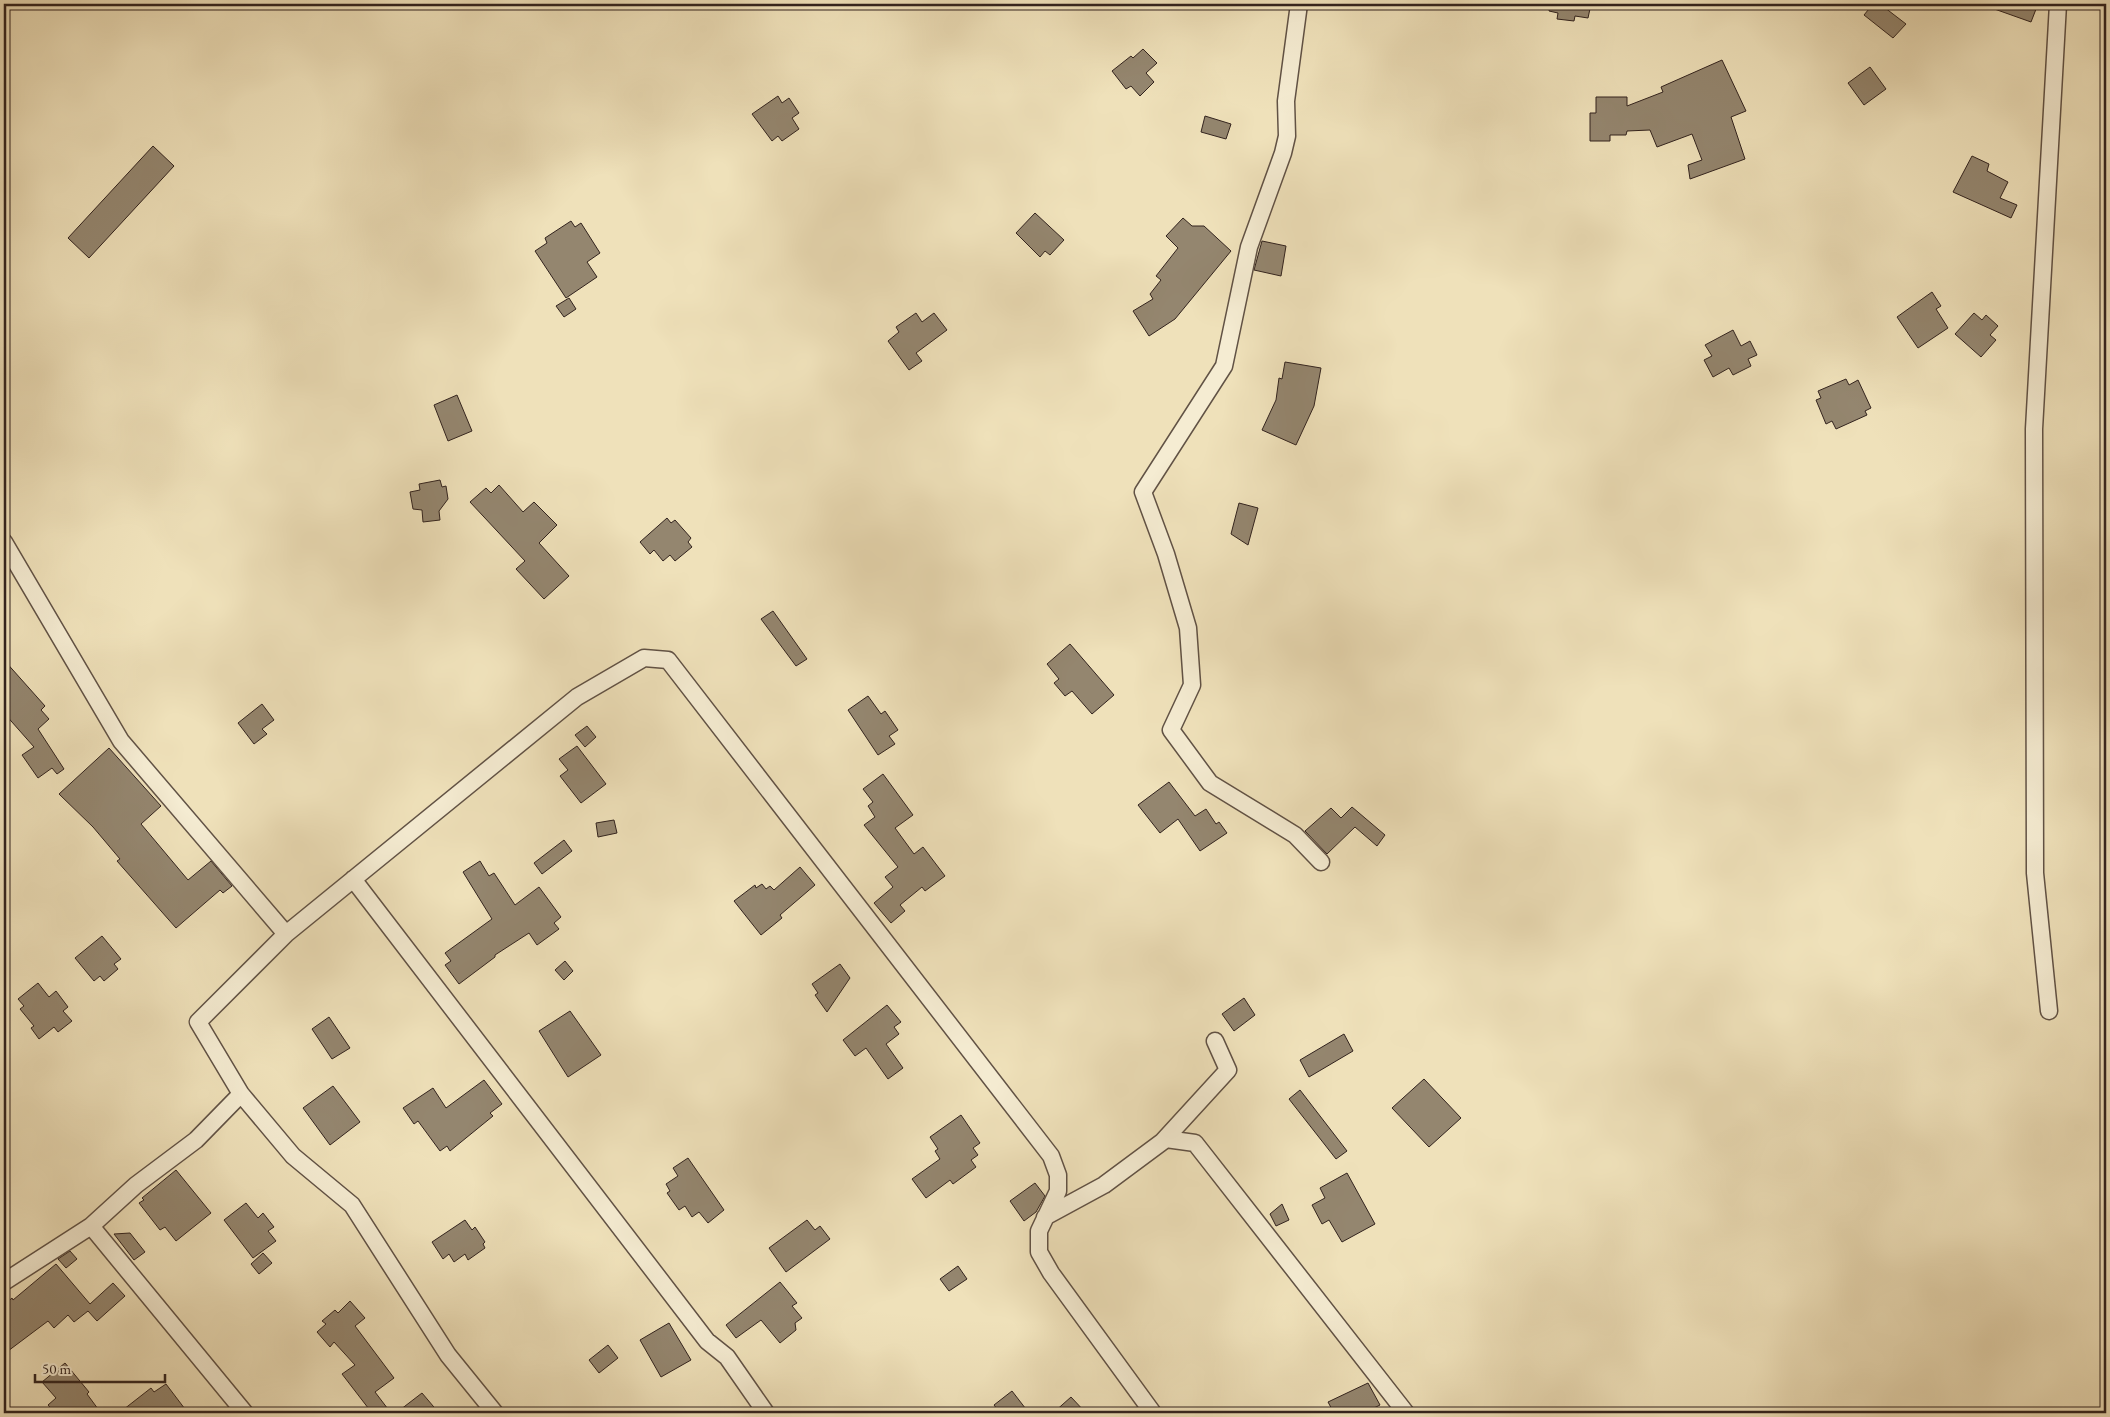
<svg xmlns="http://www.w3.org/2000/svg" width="2110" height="1417" font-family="'EB Garamond',serif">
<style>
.building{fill:#94866f;stroke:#32231e}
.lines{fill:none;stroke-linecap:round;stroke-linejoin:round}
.street-casing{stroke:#615245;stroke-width:19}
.street{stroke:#f5ecd2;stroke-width:16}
</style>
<rect width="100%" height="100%" fill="#efe1ba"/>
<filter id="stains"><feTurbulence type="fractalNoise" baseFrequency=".004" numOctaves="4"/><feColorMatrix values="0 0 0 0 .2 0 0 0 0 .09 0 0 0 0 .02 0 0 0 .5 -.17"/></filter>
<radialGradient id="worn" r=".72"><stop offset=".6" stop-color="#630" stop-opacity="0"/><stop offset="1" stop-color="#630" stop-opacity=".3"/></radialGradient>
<!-- building -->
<path class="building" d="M1550 4H1591L1588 18 1575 16 1574 21 1557 19 1558 13 1549 11Z
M1873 4H1880L1906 24 1893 38 1864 15Z
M1986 4H2038L2031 22 1986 6Z
M1143 49 1157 63 1146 73 1154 82 1140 96 1131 86 1126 89 1112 71 1131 56 1133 58Z
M1722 60 1746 111 1731 117 1745 159 1690 179 1688 165 1702 160 1692 134 1657 147 1650 130 1627 131 1626 135H1610V141H1590V113H1596V97H1627V106L1663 92 1661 87Z
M1870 67 1886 89 1864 105 1848 83Z
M778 96 782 103 789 98 799 113 792 118 799 129 782 141 778 136 772 141 752 114Z
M1205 116 1231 124 1226 139 1201 132Z
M153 146 174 166 89 258 68 238Z
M1972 156 1989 164 1987 171 2008 182 2000 198 2017 205 2011 218 1953 192Z
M1035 213 1064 240 1050 255 1045 251 1040 257 1016 233Z
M1183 218 1192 226H1204L1231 251 1175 319 1149 336 1133 311 1153 299 1150 294 1161 280 1156 276 1178 248 1166 236Z
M571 221 575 227 581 223 600 253 587 262 597 277 566 298 535 251 547 243 545 238Z
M1262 241 1286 246 1281 276 1254 270Z
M1932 292 1941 306 1936 309 1948 328 1918 348 1897 317Z
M569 298 576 309 564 317 556 306Z
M916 313 922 322 934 313 947 330 916 353 922 361 909 370 888 341 899 332 896 327Z
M1974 313 1982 320 1986 315 1998 326 1990 335 1996 340 1981 357 1955 334Z
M1733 330 1741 346 1750 341 1757 355 1748 359 1751 366 1733 375 1729 368 1713 377 1704 360 1712 356 1705 345Z
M1285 362 1321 368 1314 406 1296 445 1262 430 1276 400 1279 378 1282 379Z
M1846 379 1849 385 1858 380 1871 408 1865 411 1867 415 1836 429 1832 421 1826 424 1816 400 1821 398 1818 391Z
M457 395 472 431 448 441 434 405Z
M440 480 442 487 446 486 448 499 439 511 440 520 423 522 422 510 413 509 410 492 420 490 419 484Z
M499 485 523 512 534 502 557 525 539 543 569 576 544 599 516 569 525 561 470 502 486 488 491 493Z
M1239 503 1258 508 1248 545 1231 534Z
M667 518 671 523 675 520 691 538 688 542 692 547 675 561 670 555 663 561 654 550 650 554 640 542Z
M773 611 807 659 796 666 761 619Z
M1070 644 1114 695 1092 714 1072 691 1065 696 1054 683 1059 679 1047 664Z
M4 660 45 706 41 710 49 719 38 729 64 769 57 774 52 768 38 778 22 755 34 747 4 713Z
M868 696 881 714 885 711 898 730 889 736 895 744 878 755 848 710Z
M262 704 274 720 262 729 267 734 254 744 238 723Z
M587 726 596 737 585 747 575 735Z
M577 746 606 784 581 803 560 776 568 770 559 759Z
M109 748 161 806 141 824 188 880 211 861 232 886 223 893 220 890 176 928 117 861 120 859 93 827 59 794Z
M883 774 913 815 895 828 914 854 923 847 945 876 925 891 922 887 900 905 905 911 891 923 874 903 893 887 885 877 898 867 864 825 875 817 868 806 873 802 863 789Z
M1169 782 1195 816 1206 809 1216 824 1219 822 1227 833 1200 851 1178 819 1160 833 1138 805Z
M1352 807 1385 835 1377 846 1355 827 1327 854 1305 831 1331 808 1341 818Z
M614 820 617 833 598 837 596 823Z
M564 840 572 851 542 874 534 863Z
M480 861 489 876 494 873 515 905 539 887 561 917 554 923 559 929 537 945 529 933 495 955V957L459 984 445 965 451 961 445 953 492 919 463 872Z
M800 867 815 885 780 915 782 918 761 935 734 901 755 885 756 888 762 884 766 889 770 886 774 890Z
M102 936 121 959 114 964 118 969 104 981 100 976 94 981 75 958Z
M565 961 573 971 564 980 555 970Z
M840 964 850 978 827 1012 815 995 818 993 812 984Z
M38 983 49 997 56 991 68 1007 63 1011 72 1021 58 1032 54 1027 39 1039 31 1028 34 1026 20 1009 24 1006 18 999Z
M1244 998 1255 1015 1234 1031 1222 1014Z
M887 1005 901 1022 894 1027 899 1034 886 1044 903 1068 888 1079 866 1048 855 1056 843 1040Z
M570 1011 601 1055 568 1077 539 1031Z
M329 1017 350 1048 332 1059 312 1029Z
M1344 1034 1353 1051 1309 1077 1300 1060Z
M1424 1079 1461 1118 1429 1147 1392 1108Z
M484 1080 502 1104 490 1113 493 1116 450 1151 447 1146 440 1151 418 1121 414 1124 403 1108 433 1088 446 1108Z
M333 1086 360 1122 330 1145 303 1108Z
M1300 1090 1347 1151 1336 1159 1289 1099Z
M961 1115 980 1143 973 1148 978 1155 971 1160 976 1167 953 1184 950 1180 926 1198 912 1179 940 1159 935 1151 938 1149 930 1137Z
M688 1158 724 1210 708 1223 699 1212 692 1217 685 1206 679 1210 667 1193 670 1191 666 1184 678 1176 673 1168Z
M176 1170 211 1213 176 1241 165 1227 160 1230 139 1203 144 1200 142 1198Z
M1347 1173 1375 1224 1342 1242 1329 1220 1322 1224 1312 1205 1325 1198 1320 1188Z
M1035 1183 1045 1196 1036 1212 1024 1221 1010 1201Z
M246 1203 258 1218 263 1213 274 1227 268 1231 276 1241 253 1258 224 1220Z
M1282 1204 1289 1220 1276 1226 1270 1214Z
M465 1220 472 1230 475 1227 485 1242 483 1244 485 1248 468 1260 465 1254 454 1262 449 1254 443 1259 432 1242Z
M807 1220 815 1230 820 1226 830 1239 786 1272 769 1248Z
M130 1233 145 1252 134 1260 114 1234Z
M70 1251 77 1259 66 1268 58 1259Z
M263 1253 272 1263 259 1274 251 1264Z
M56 1264 90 1304 113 1283 125 1296 97 1321 88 1311 74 1322 68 1315 54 1328 48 1321 4 1354V1305L12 1298 13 1300Z
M958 1266 967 1279 949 1291 940 1279Z
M780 1282 797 1303 792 1306 802 1318 795 1323 796 1330 780 1343 761 1320 736 1338 726 1325Z
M350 1301 365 1318 355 1326 394 1378 375 1392 391 1413H372L342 1374 355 1365 334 1342 330 1347 317 1332 326 1324 322 1321 335 1310 338 1313Z
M669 1323 691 1360 661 1377 640 1340Z
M608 1345 618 1358 599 1373 589 1360Z
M65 1363 89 1392 87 1394 101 1413H55L48 1405 56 1398 42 1382Z
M1368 1383 1380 1405 1372 1409 1375 1413H1334L1328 1402Z
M166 1384 188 1413H119L151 1388 154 1392Z
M1012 1391 1029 1413H1000L994 1405Z
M422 1393 439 1413H396Z
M1071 1397 1086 1413H1053Z"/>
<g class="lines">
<!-- street casing -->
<g class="street-casing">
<path id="street" d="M1299 4 1286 101 1287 136 1283 153 1249 247 1224 366 1143 492 1166 554 1188 628 1192 685 1171 730 1210 783 1295 835 1321 862
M4 542 121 741 286 934 198 1022 241 1094 196 1140 136 1185 91 1226 4 1282
M353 879 707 1341 727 1357 766 1413
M286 934 577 697 644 658 668 660 1051 1156 1058 1175V1191L1039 1231V1252L1051 1273 1153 1413
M2049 1011 2035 873 2034 429 2058 4
M241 1094 293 1156 352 1205 448 1355 495 1413
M1163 1141 1228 1070 1215 1041
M1045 1217 1104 1185 1166 1139 1195 1143 1406 1413
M91 1226 245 1413"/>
</g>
<!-- street -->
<use href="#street" class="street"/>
</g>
<!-- margin -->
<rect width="2110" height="1417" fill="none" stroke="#efe1ba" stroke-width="20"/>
<rect x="5" y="5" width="2100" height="1407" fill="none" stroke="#32231e" stroke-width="2.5"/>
<rect x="10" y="10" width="2090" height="1397" fill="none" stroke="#32231e"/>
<!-- scale -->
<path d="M35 1374v8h130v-8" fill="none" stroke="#32231e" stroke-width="2.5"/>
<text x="42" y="1374" font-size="15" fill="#32231e" stroke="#f5ecd2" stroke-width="4" paint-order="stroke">50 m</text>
<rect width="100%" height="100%" filter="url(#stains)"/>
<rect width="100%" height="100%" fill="url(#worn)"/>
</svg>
